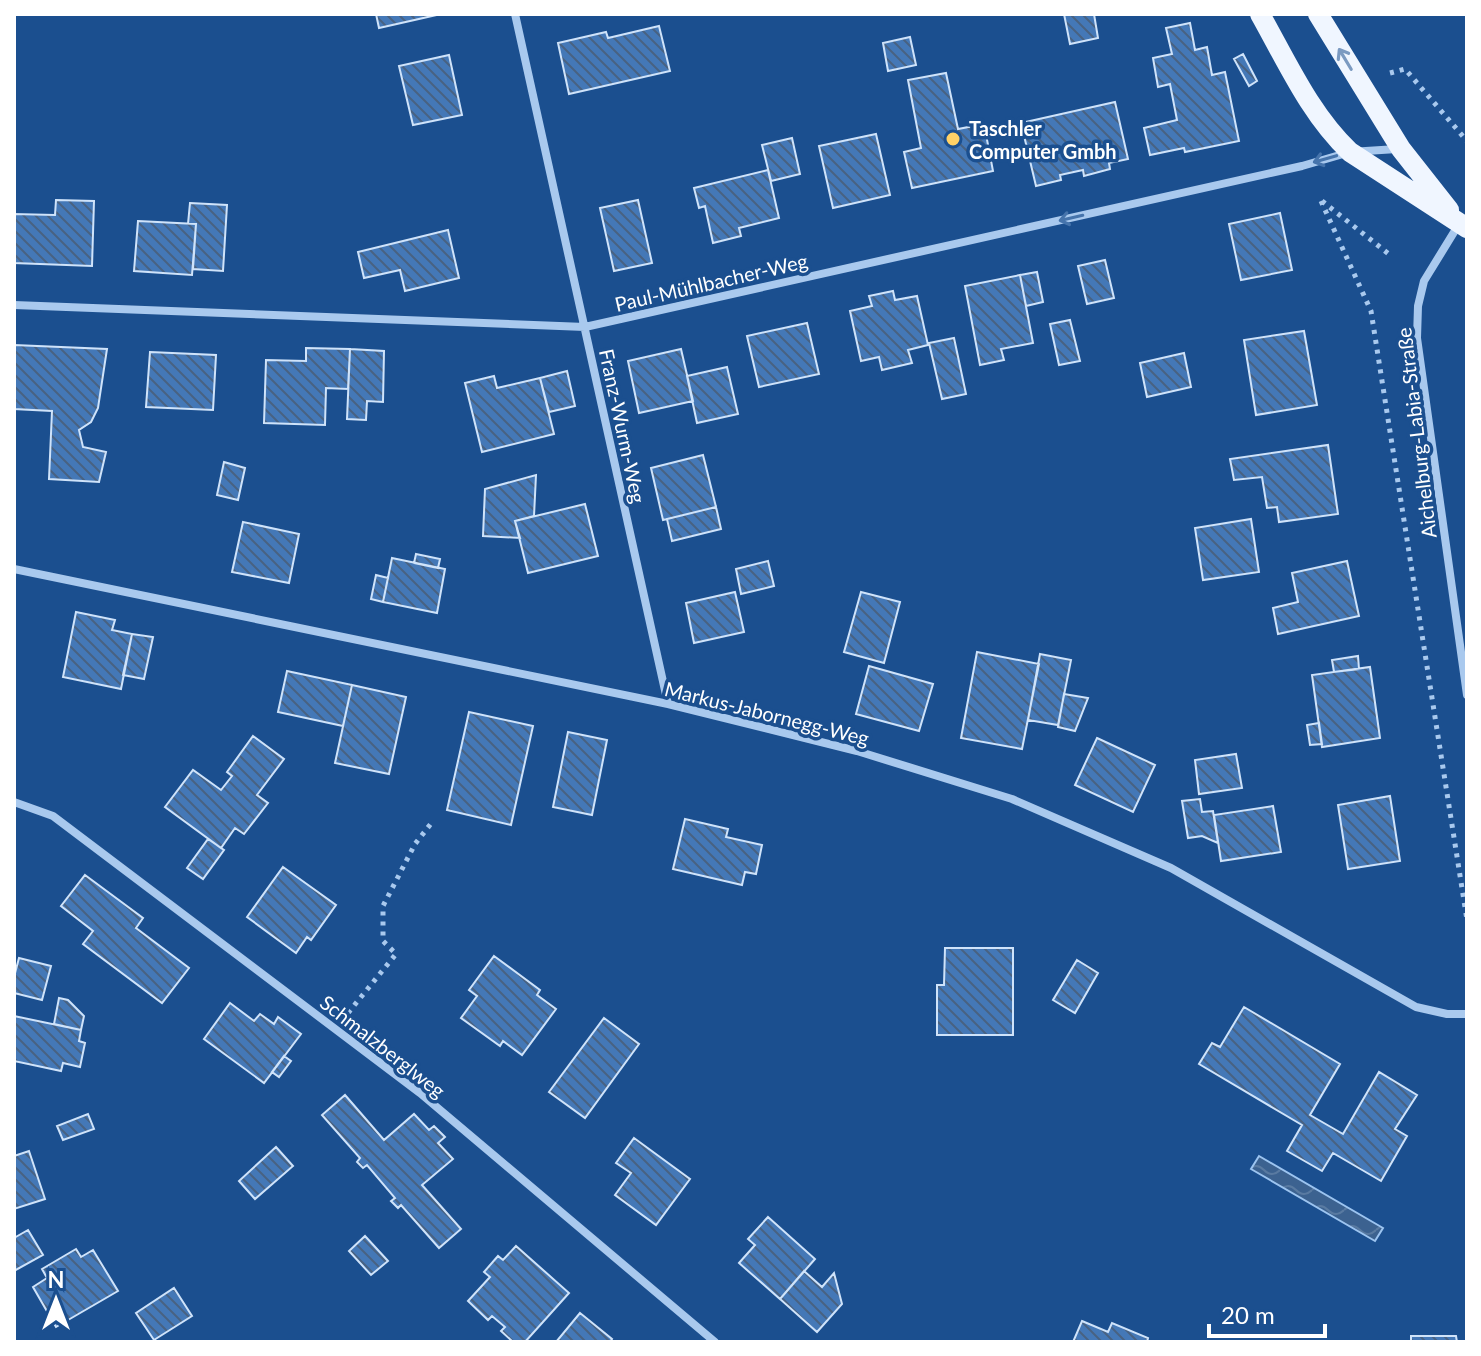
<svg xmlns="http://www.w3.org/2000/svg" width="1481" height="1356" font-family="Lato,sans-serif">
<style>
.water{fill:url(#water-waves);stroke:#9cc4f0;stroke-width:2}
.building{fill:url(#building-back-hatch);stroke:#cfe3fa;stroke-width:2}
.lines{fill:none;stroke-linecap:round;stroke-linejoin:round}
.path{stroke:#a9c9ee;stroke-width:5;stroke-dasharray:4 6;stroke-linecap:butt}
.minor{stroke:#a9c9ee;stroke-width:8}
.primary{stroke:#f0f6ff;stroke-width:20}
.oneway{stroke:#7b9ac1}
.oneway2{stroke:#4674ac}
.poi-dot{fill:#ffd166;stroke:#1b4f8f;stroke-width:3}
.labels{text-anchor:middle;dominant-baseline:central;stroke-width:7;stroke-linejoin:round;paint-order:stroke}
.poi-label{font-size:20px;font-weight:bold;fill:#fff;stroke:#1b4f8f;text-anchor:start}
.street-label{font-size:20px;fill:#fff;stroke:#1b4f8f}
</style>
<defs>
<pattern id="water-waves" width="16" height="10" patternUnits="userSpaceOnUse" patternTransform="scale(2)"><rect width="16" height="10" fill="#3c6290"/><path d="M0 5q4-4 8 0t8 0" fill="none" stroke="#597aa1"/></pattern>
<pattern id="building-back-hatch" width="6" height="6" patternUnits="userSpaceOnUse" patternTransform="scale(2)"><rect width="6" height="6" fill="#4478b7"/><path d="M-1 5l2 2M0 0l6 6M5-1l2 2" fill="none" stroke="#486282"/></pattern>
</defs>
<rect width="100%" height="100%" fill="#1b4f8f"/>
<!-- water -->
<path class="water" d="M1259 1156 1383 1228 1375 1241 1251 1169Z"/>
<!-- building -->
<path class="building" d="M376 14H441L379 28Z
M1064 14H1094L1098 38 1070 44Z
M1190 23 1195 50 1207 47 1212 75 1225 72 1239 141 1185 152 1184 148 1150 155 1144 128 1177 120 1170 84 1158 87 1153 58 1172 54 1166 28Z
M659 26 670 71 569 94 558 43 606 32 608 38Z
M910 37 916 65 888 71 883 43Z
M1243 54 1257 81 1249 86 1234 59Z
M449 55 462 115 413 125 399 66Z
M946 73 958 129 984 124 993 171 912 188 904 152 921 148 908 80Z
M1115 102 1128 159 1109 163 1110 169 1084 176 1083 170 1060 175 1061 180 1036 186 1021 123Z
M876 134 890 195 833 208 819 146Z
M792 138 800 174 771 181 762 145Z
M768 170 779 218 739 228 741 236 713 243 705 206 699 208 694 188Z
M56 200 94 201 92 266 14 263V214L55 215Z
M638 200 652 263 614 271 600 208Z
M190 203 227 205 223 271 193 269 196 224H188Z
M1280 213 1292 270 1241 280 1229 224Z
M138 221 196 224 192 275 134 271Z
M448 230 459 278 405 291 400 270 364 278 358 252Z
M1105 260 1114 298 1087 304 1078 266Z
M1037 272 1043 302 1026 306 1020 275Z
M1020 275 1033 343 1001 349 1004 360 980 365 965 286Z
M893 291 895 300 917 296 928 345 908 350 912 363 882 370 879 357 861 361 850 311 872 306 869 296Z
M1070 320 1080 361 1059 365 1050 324Z
M807 323 819 374 759 387 747 336Z
M1304 331 1317 405 1256 415 1244 340Z
M954 338 966 394 942 399 929 343Z
M14 345 107 349 98 408 91 422 79 430 83 447 106 452 99 482 49 479 52 411 14 409Z
M306 348 350 349 348 389 326 388 325 425 264 423 266 360 306 361Z
M350 349 384 351 383 402 367 401 366 420 347 419Z
M681 349 693 401 639 413 628 361Z
M150 352 216 355 213 410 146 407Z
M1184 353 1191 387 1147 397 1140 363Z
M727 367 738 414 697 423 687 376Z
M567 371 575 406 549 412 540 378Z
M494 376 497 388 540 378 554 434 482 452 465 383Z
M1328 445 1338 514 1279 522 1277 507 1267 508 1262 477 1234 480 1230 459Z
M703 455 716 507 663 520 651 468Z
M224 462 245 468 238 500 217 495Z
M536 475 534 516 515 521 520 538 483 536 485 489Z
M585 504 598 556 528 573 515 521Z
M716 507 721 529 672 541 667 519Z
M1251 519 1259 572 1203 580 1195 528Z
M243 522 299 534 289 583 232 572Z
M416 554 440 559 438 568 414 563Z
M392 558 445 569 437 613 383 602Z
M768 561 774 586 741 594 736 569Z
M1347 561 1359 616 1278 634 1273 608 1298 602 1292 573Z
M376 575 388 578 383 602 371 599Z
M735 592 744 632 694 643 686 603Z
M861 592 900 602 884 663 844 652Z
M76 612 115 620 112 630 132 634 121 689 63 677Z
M132 634 153 637 144 679 123 675Z
M977 652 1039 664 1022 749 961 738Z
M1040 654 1071 660 1058 725 1028 720Z
M1358 656 1359 669 1334 672 1332 660Z
M869 666 933 684 919 731 856 714Z
M1370 667 1380 738 1322 747 1312 675Z
M287 671 352 685 343 726 278 712Z
M352 685 406 697 389 774 335 763Z
M1064 694 1088 698 1075 731 1058 727Z
M469 712 533 726 511 825 447 810Z
M1319 723 1322 744 1310 745 1307 725Z
M568 732 607 740 592 815 553 807Z
M253 736 284 759 257 795 268 803 244 834 235 828 221 848 165 807 193 770 221 790 232 776 227 772Z
M1097 738 1155 765 1133 812 1075 785Z
M1236 754 1242 788 1199 794 1195 760Z
M1390 796 1400 861 1348 869 1338 805Z
M1200 799 1202 812 1213 811 1218 843 1202 836 1188 838 1182 801Z
M1273 806 1281 852 1221 861 1214 815Z
M685 819 728 829 726 837 762 845 756 874 745 872 742 885 673 869Z
M208 839 224 850 203 879 187 868Z
M283 867 336 905 311 940 307 937 296 953 247 917Z
M85 875 143 918 136 928 189 968 162 1003 83 944 93 931 61 906Z
M945 948H1013V1035H937V985H944Z
M494 956 540 990 537 995 556 1009 522 1055 503 1041 500 1046 461 1018 477 996 469 990Z
M19 958 51 966 42 1000 14 993V977Z
M1077 960 1098 973 1075 1013 1053 1000Z
M59 998 68 1000 84 1016 81 1030 54 1024Z
M230 1003 254 1021 260 1014 274 1024 278 1017 301 1034 264 1083 204 1039Z
M1244 1007 1340 1064 1310 1115 1343 1134 1379 1072 1417 1095 1395 1129 1407 1136 1381 1181 1333 1153 1322 1171 1287 1151 1302 1125 1199 1064 1212 1043 1220 1047Z
M14 1016 81 1030 79 1041 85 1043 80 1067 63 1063 61 1071 14 1061Z
M604 1018 639 1044 585 1118 549 1092Z
M284 1056 291 1061 279 1077 272 1072Z
M345 1095 384 1140 414 1114 429 1130 434 1126 445 1137 438 1143 453 1159 422 1185 461 1229 439 1248 401 1205 398 1208 391 1201 395 1198 367 1165 363 1168 357 1162 360 1158 322 1115Z
M88 1114 94 1129 63 1140 57 1126Z
M634 1138 690 1179 656 1225 615 1195 631 1173 616 1163Z
M276 1147 293 1166 255 1199 239 1181Z
M29 1151 45 1199 14 1209V1156Z
M768 1217 815 1259 780 1299 739 1263 755 1245 748 1239Z
M28 1230 43 1255 14 1271V1238Z
M365 1236 388 1261 371 1275 349 1251Z
M516 1246 569 1293 525 1342H513L501 1331 505 1327 492 1316 488 1320 468 1301 490 1277 484 1272 498 1256 503 1260Z
M76 1249 81 1257 93 1250 118 1291 56 1327 33 1287 47 1278 42 1269Z
M804 1271 822 1287 834 1273 842 1304 817 1332 780 1299Z
M174 1288 192 1316 154 1340 136 1313Z
M580 1313 612 1339 610 1342H556Z
M1082 1321 1108 1332 1112 1323 1148 1338 1147 1342H1073Z
M1411 1336H1456L1457 1342H1411Z"/>
<g class="lines">
<!-- path -->
<path class="path" d="M1390 73 1405 69 1467 141
M1321 201 1371 311 1467 920
M1322 201 1390 255
M348 1013 396 954 383 941V906L415 844 433 821"/>
<!-- minor -->
<path class="minor" d="M515 14 668 704
M1459 224 1424 281 1418 306 1417 338 1467 695
M14 305 585 327 1302 166 1350 152 1397 149
M14 569 668 704 857 751 1012 799 1171 868 1416 1007 1447 1014H1467
M14 802 53 816 420 1093 715 1342"/>
<!-- primary -->
<path class="primary" d="M1260 14C1287 62 1310 114 1350 152L1467 228
M1318 14 1401 149 1449 210"/>
</g>
<!-- one-way arrows -->
<defs><path id="oneway-shaft" d="M-6 0H5M1.5-3L5.5 0L1.5 3" fill="none" stroke-width="1.6" stroke-linecap="round" stroke-linejoin="round" transform="scale(2)"/></defs>
<use class="oneway" href="#oneway-shaft" transform="translate(1345 59) rotate(-121)"/>
<g class="oneway2">
<use href="#oneway-shaft" transform="translate(1325 159) rotate(164)"/>
<use href="#oneway-shaft" transform="translate(1071 218) rotate(167)"/>
</g>
<!-- markers -->
<circle class="poi-dot" cx="953" cy="139" r="8"/>
<g class="labels">
<!-- poi labels -->
<g class="poi-label">
<text x="969" y="128">Taschler<tspan x="969" dy="23">Computer Gmbh</tspan></text>
</g>
<!-- street labels -->
<g class="street-label">
<text transform="translate(711 282) rotate(-13)">Paul-Mühlbacher-Weg</text>
<text transform="translate(623 426) rotate(78)">Franz-Wurm-Weg</text>
<text transform="translate(1416 433) rotate(-97)">Aichelburg-Labia-Straße</text>
<text transform="translate(767 713) rotate(14)">Markus-Jabornegg-Weg</text>
<text transform="translate(383 1046) rotate(38)">Schmalzberglweg</text>
</g>
</g>
<!-- border -->
<rect width="1481" height="1356" fill="none" stroke="#ffffff" stroke-width="32"/>
<!-- north arrow -->
<g transform="translate(56 1300)" stroke="#1b4f8f" stroke-width="6" paint-order="stroke">
<path d="M0-6L14 30L0 20L-14 30Z" fill="#ffffff"/>
<text y="-12" font-size="22" font-weight="bold" text-anchor="middle" fill="#ffffff">N</text>
</g>
<!-- scale -->
<path d="M1209 1324v12h116v-12" fill="none" stroke="#ffffff" stroke-width="4"/>
<text x="1221" y="1324" font-size="24" fill="#ffffff" stroke="#1b4f8f" stroke-width="6" paint-order="stroke">20 m</text>
</svg>
